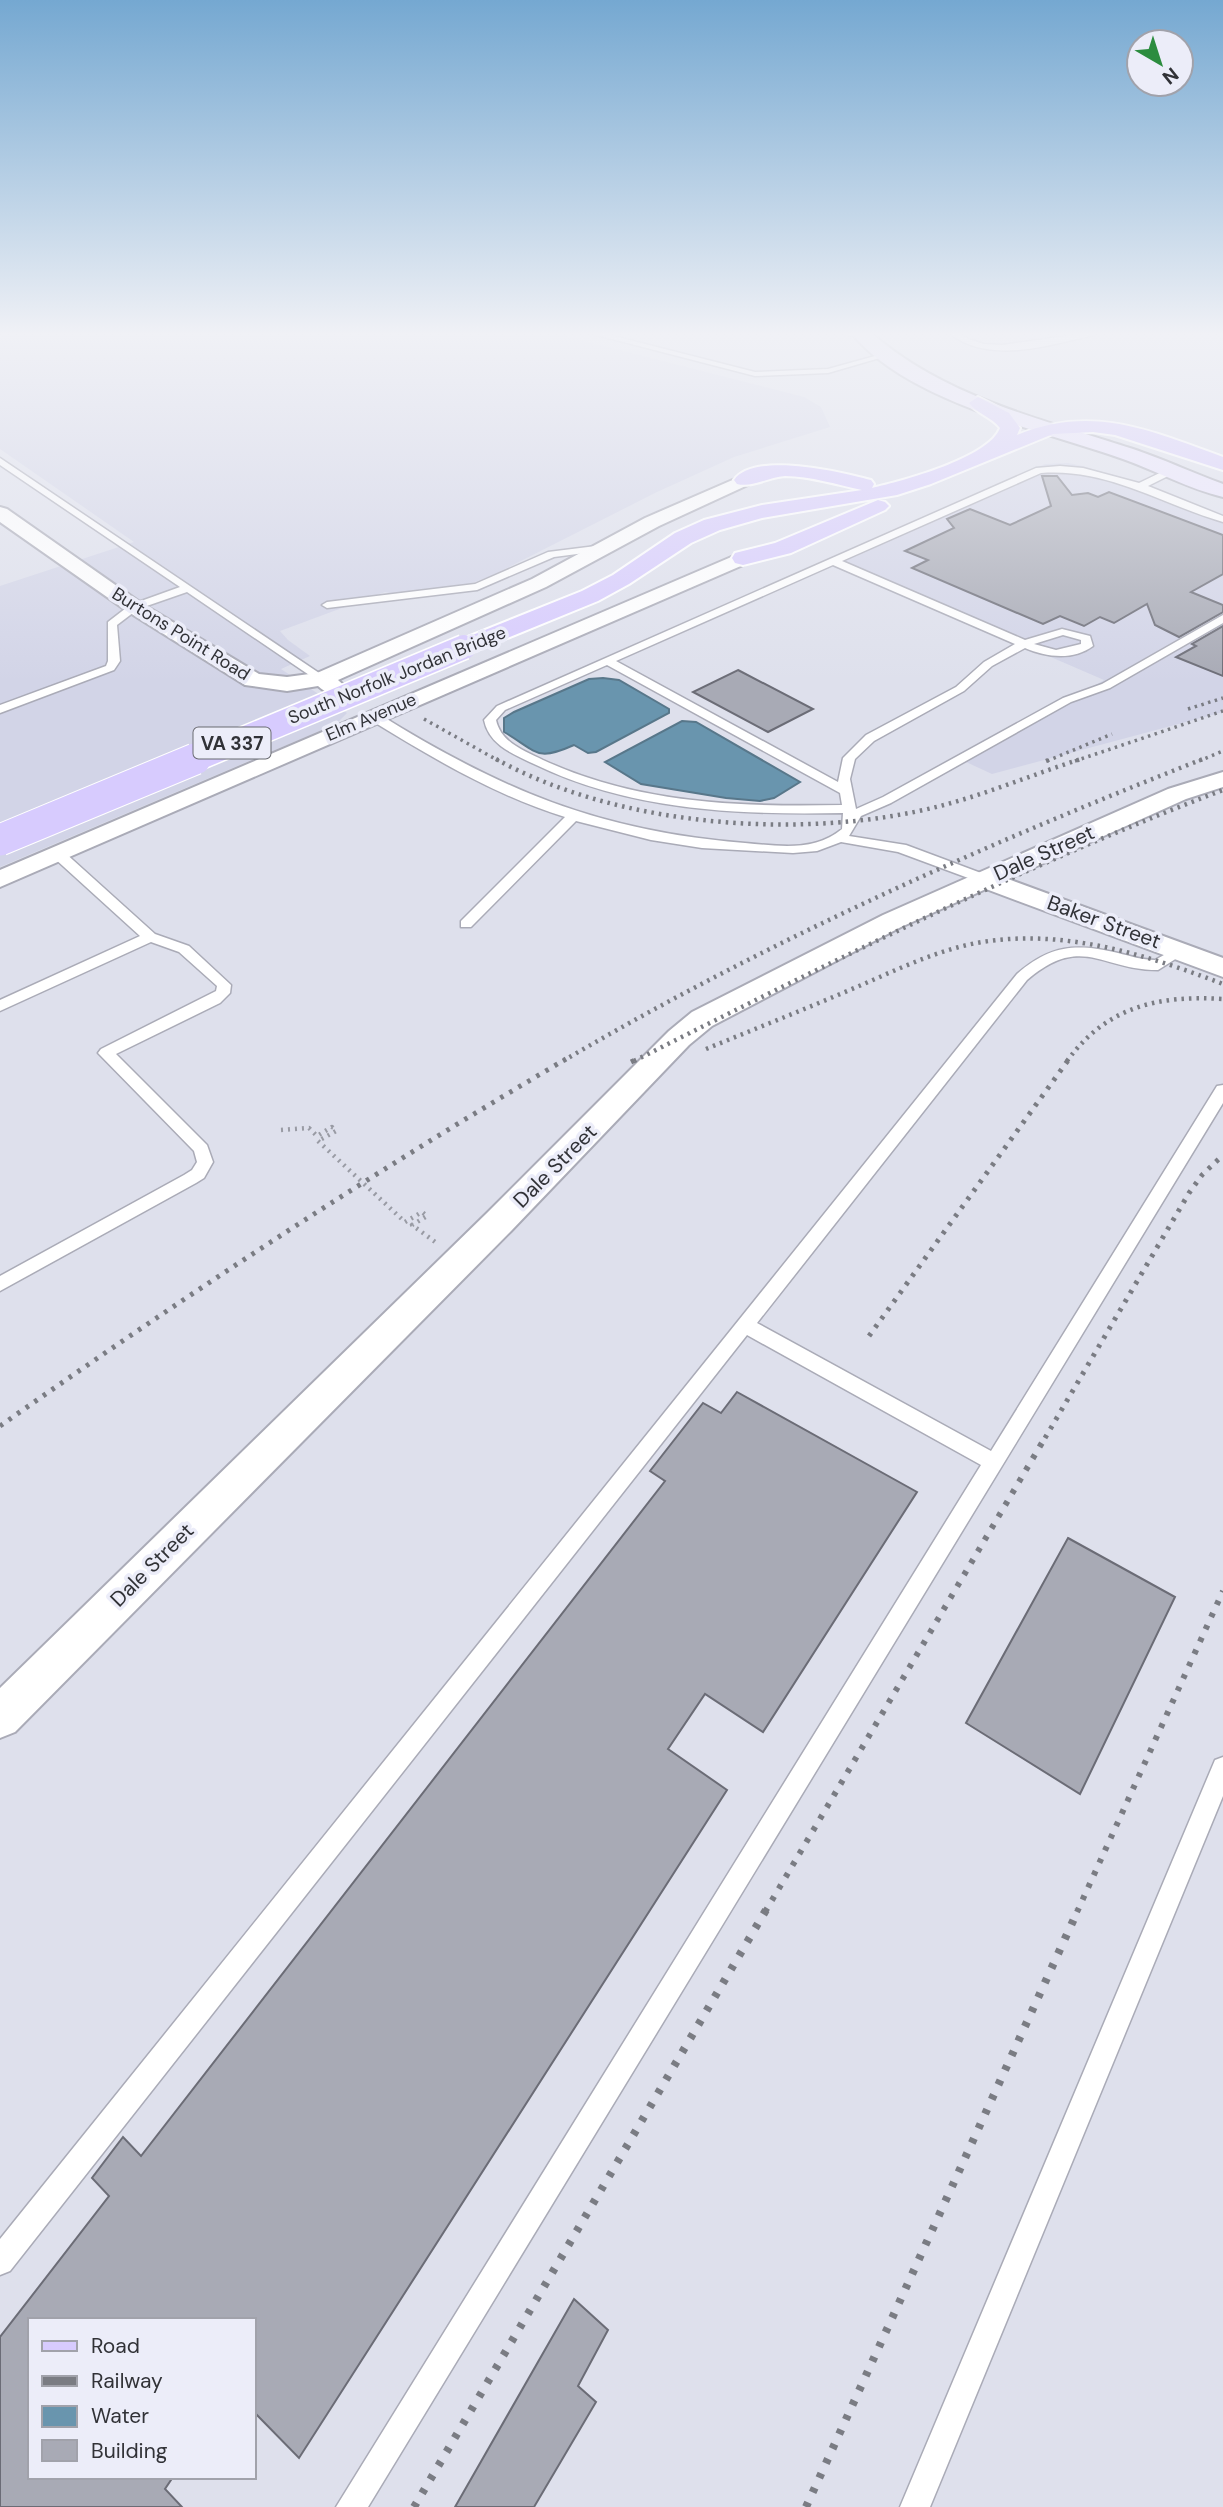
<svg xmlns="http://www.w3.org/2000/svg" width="1223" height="2507" font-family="'DM Sans',sans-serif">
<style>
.built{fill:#d2d4e7}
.water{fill:#6995ae;stroke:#58778a;stroke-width:2}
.building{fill:#a8aab5;stroke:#6b6c76;stroke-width:2}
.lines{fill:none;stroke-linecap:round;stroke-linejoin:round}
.lane-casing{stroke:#aaabb7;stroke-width:3}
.street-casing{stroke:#aaabb7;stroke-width:4}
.secondary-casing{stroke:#aaabb7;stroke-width:4}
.primary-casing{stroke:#fff;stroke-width:4}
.path{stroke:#999ba4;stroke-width:4.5;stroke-dasharray:2 5;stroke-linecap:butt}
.lane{fill:#fff;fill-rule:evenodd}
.street{fill:#fff;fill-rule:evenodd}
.secondary{fill:#ebe5ff;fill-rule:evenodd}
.primary{fill:#d7cbfe;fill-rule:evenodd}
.rail-far4{stroke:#7a7c83;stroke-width:3.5;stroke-dasharray:2.5 4.5;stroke-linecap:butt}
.rail-far3{stroke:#7a7c83;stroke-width:4.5;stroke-dasharray:2.5 5;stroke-linecap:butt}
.rail-far2{stroke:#7a7c83;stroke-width:5;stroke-dasharray:3.5 7;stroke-linecap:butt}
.rail-far1{stroke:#7a7c83;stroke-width:6;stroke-dasharray:4.5 9;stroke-linecap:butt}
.rail{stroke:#7a7c83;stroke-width:8;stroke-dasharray:5 11;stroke-linecap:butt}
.primary-bridge-far1-casing{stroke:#fff;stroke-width:27;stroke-linecap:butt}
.primary-bridge-casing{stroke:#fff;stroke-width:33;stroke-linecap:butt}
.path-bridge{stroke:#999ba4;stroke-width:4.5;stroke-dasharray:2 5;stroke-linecap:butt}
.primary-bridge-far1{stroke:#d7cbfe;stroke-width:24}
.primary-bridge{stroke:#d7cbfe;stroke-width:31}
.labels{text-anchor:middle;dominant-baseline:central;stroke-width:7;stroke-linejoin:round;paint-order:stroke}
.far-street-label{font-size:18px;fill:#313237;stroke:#ecedf9}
.shield{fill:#ecedf9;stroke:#696a71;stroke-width:2}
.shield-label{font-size:19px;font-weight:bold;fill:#313237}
.street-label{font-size:21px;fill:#313237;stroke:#ecedf9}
</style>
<rect width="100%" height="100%" fill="#dee0ec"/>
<!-- built -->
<path class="built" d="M26 331H545L804 397 821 407 830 427 734 457 657 492 491 576 453 590 406 597 385 592 280 631 288 640 310 656 281 669 347 713 336 724 0 867V586L134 542 0 449V337Z
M1068 463 1083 466 1223 516V712L992 774 966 762 1104 680 826 560 1045 464Z"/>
<!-- water -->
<path class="water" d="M603 678 619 680 669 709V713L596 752 588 753 574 745C536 762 538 752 504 732V718L514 712 589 679Z
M682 721 696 722 800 782 774 798 760 801 726 798 641 784 605 762Z"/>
<!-- building -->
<path class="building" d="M1042 476H1057L1072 495 1088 493 1098 497 1109 492 1223 535V574L1191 592 1223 605V612L1179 637 1155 625 1147 604 1114 623 1100 617 1084 626 1060 616 1043 624 912 568 928 560 905 551 954 528 947 519 970 509 1010 525 1051 506Z
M1223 626V676L1176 657 1196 646 1192 644Z
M738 670 813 709 768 732 693 692Z
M737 1392 917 1492 763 1732 705 1694 668 1749 727 1790 299 2458 254 2412V2320H30V2477H173L165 2489 182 2507H0V2337L109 2196 92 2178 123 2137 141 2156 665 1481 650 1471 703 1403 721 1413Z
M1068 1538 1175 1597 1080 1794 966 1723Z
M574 2299 608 2330 578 2386 596 2402 534 2507H455Z"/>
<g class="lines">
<!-- lane casing -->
<g class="lane-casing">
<path id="lane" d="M581 331H594L755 372 828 369 886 353 890 355 828 373 755 376Z
M834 331H848L869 337 865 339Z
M947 331H956L968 339 984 344 1002 345 1103 331C1094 336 1082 338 1072 340 1033 350 980 361 947 331Z
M0 458 328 679 318 681 187 592 138 609 117 625 120 661 114 670 0 713V705L106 666 108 661V622L130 605 180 587 0 465Z
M1060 466 1083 468 1139 483 1170 468H1176V472L1148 486 1223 516V522C1161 504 1108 468 1041 473L842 561 1025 640 1062 629 1090 636 1093 646C1073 661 1046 657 1025 648L992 666 964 691 874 741 855 759 850 779 856 809 883 797 1063 698 1102 684 1223 615V623L1110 688 1071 702 891 803 861 816 849 836 906 845 989 876V882H979L898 852 841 842 817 851 793 853 702 848 651 840 576 821 471 927H461V921L565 817C494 795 431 757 369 719V713H377C501 790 598 831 745 843 778 846 815 852 842 829L843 813C737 815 631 811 534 764 513 754 489 745 484 720L497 706 1036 468ZM833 565 1015 644 984 662 956 687 866 735 843 758 838 782 616 661ZM1063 635 1081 640V644L1056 650 1034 644ZM607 665 840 793 842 805C740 807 638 804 543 760 525 751 501 743 496 720L505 710Z
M604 545 609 548 608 550 554 557 477 590 327 608 322 605 327 602 475 584 548 552Z
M58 850 63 851 155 934 189 946 231 985 230 993 220 1003 116 1054 207 1145 213 1162 204 1178 196 1183 0 1291V1276L184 1175 192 1170 197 1162 194 1151 98 1053 101 1049 216 991 217 986 179 952 151 942 0 1011V1000L140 936 53 857 51 854Z
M1180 946 1187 950 1185 953 1158 970C1101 970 1082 933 1027 980L757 1323 991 1451 1217 1086 1223 1085V1103L368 2507H336L981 1465 747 1335 10 2271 0 2275V2239L1017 974C1050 945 1076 943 1118 953 1130 956 1142 960 1155 960Z
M1223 1757V1796L930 2507H900L1215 1760Z"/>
</g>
<!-- street casing -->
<g class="street-casing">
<path id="street" d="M744 475 753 480 750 484 659 526 546 587 338 680 351 692 348 697C335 700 328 694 318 686L287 691 245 685 127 611 0 522V507L7 509 141 603 259 674 287 677 317 673 532 579 645 518Z
M743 552 750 554 753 558 750 562 0 887V870Z
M1223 772V787L1186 799 1008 879 1223 958V977L986 889 901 927 712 1026 689 1045 511 1231 15 1732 0 1738V1688L487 1213 669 1031 692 1012 883 915 1168 789Z"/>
</g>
<!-- secondary casing -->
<g class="secondary-casing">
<path id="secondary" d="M850 331H869C943 397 1041 419 1133 449 1163 459 1193 473 1223 484V497C1189 489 1157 471 1123 459 1044 431 903 401 850 331Z"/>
</g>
<!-- primary casing -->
<g class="primary-casing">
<path id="primary" d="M978 397 1009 413 1020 428 1017 435C1093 404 1151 431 1223 457V470L1115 435 1093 432 1053 434 931 484 897 495 762 518 720 530 691 543 629 584 598 601 473 652 464 654 455 652 452 647 455 642 582 591 613 575 675 533 704 520 762 505 862 490C838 485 810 476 785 476 769 477 752 488 737 484L734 480C754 451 842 472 871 480L874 484 872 488C902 481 989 458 1000 428 992 417 977 414 969 403Z
M878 500 885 502 889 506 885 510 791 553 743 565 735 563 732 558 735 553 775 543Z"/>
</g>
<!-- path -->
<path class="path" d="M281 1130 309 1128 317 1136 332 1127 336 1131 318 1141
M405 1222 422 1212 427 1216 412 1225 438 1244"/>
<!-- lane -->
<use href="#lane" class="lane"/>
<!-- street -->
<use href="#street" class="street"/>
<!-- secondary -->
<use href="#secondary" class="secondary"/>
<!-- primary -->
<use href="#primary" class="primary"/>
<!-- rail-far4 -->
<path class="rail-far4" d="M1188 709 1223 698
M424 719 499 761
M1047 761 1112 734
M1075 761 1223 711
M1199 761 1223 751"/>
<!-- rail-far3 -->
<path class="rail-far3" d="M496 759C618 827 805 841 940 806 987 794 1034 774 1081 759
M1046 761 1051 759
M706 1049C757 1028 808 1008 859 986 901 968 943 947 989 941 1069 930 1150 956 1223 984
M563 1061C767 941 983 845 1203 759
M634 1061C827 964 1020 867 1223 790
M1067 1061C1107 1006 1159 995 1223 999"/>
<!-- rail-far2 -->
<path class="rail-far2" d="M631 1062 637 1059
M869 1336 1069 1059
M0 1426C186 1295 370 1174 566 1059
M1045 1438 1189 1193 1202 1175 1223 1155"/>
<!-- rail-far1 -->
<path class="rail-far1" d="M765 1912 1046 1436
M1077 1912 1223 1591"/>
<!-- rail -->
<path class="rail" d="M414 2507 766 1910
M806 2507 1078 1910"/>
<!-- primary-bridge-far1 casing -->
<g class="primary-bridge-far1-casing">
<path id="primary-bridge-far1" d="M191 761 464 647"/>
</g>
<!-- primary-bridge casing -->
<g class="primary-bridge-casing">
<path id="primary-bridge" d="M0 840 195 759"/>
</g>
<!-- path-bridge -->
<path class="path-bridge" d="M318 1141 405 1222"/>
<!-- primary-bridge-far1 -->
<use href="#primary-bridge-far1" class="primary-bridge-far1"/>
<!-- primary-bridge -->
<use href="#primary-bridge" class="primary-bridge"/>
</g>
<!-- sky -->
<linearGradient id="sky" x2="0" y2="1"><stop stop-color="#75a8d1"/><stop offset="0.49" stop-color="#f0f1f6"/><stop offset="1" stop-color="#f0f1f6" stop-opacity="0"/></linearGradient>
<rect width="1223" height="682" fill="url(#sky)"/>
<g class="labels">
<!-- far-street labels -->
<g class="far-street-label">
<text transform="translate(181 634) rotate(32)">Burtons Point Road</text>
<text transform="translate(397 675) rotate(-22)">South Norfolk Jordan Bridge</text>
<text transform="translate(371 717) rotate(-23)">Elm Avenue</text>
</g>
<!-- shield labels -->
<rect class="shield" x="193.5" y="727.5" width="77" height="31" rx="5"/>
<g class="shield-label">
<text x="232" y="743">VA 337</text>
</g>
<!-- street labels -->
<g class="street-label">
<text transform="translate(1044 853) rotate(-24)">Dale Street</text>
<text transform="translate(1104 922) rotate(20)">Baker Street</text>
<text transform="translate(555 1166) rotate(-45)">Dale Street</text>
<text transform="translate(152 1565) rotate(-45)">Dale Street</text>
</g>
</g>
<!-- legend -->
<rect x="28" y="2318" width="228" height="161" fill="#ecedf9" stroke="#a1a2ab" stroke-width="2"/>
<rect x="42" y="2341" width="35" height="10" fill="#d7cbfe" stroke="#a1a2ab" stroke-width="2"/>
<text x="91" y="2353" font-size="21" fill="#313237">Road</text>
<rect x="42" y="2376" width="35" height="10" fill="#7a7c83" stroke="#a1a2ab" stroke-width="2"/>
<text x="91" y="2388" font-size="21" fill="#313237">Railway</text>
<rect x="42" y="2406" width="35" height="21" fill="#6995ae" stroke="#a1a2ab" stroke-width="2"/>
<text x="91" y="2423" font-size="21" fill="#313237">Water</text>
<rect x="42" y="2440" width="35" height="21" fill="#a8aab5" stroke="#a1a2ab" stroke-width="2"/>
<text x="91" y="2458" font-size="21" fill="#313237">Building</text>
<!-- north arrow -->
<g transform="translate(1160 63) rotate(141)"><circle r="33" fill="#ecedf9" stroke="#a1a2ab" stroke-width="2"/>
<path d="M0-5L12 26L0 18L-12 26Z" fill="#2c8c3f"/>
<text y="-10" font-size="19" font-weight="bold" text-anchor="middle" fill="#313237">N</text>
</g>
</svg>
